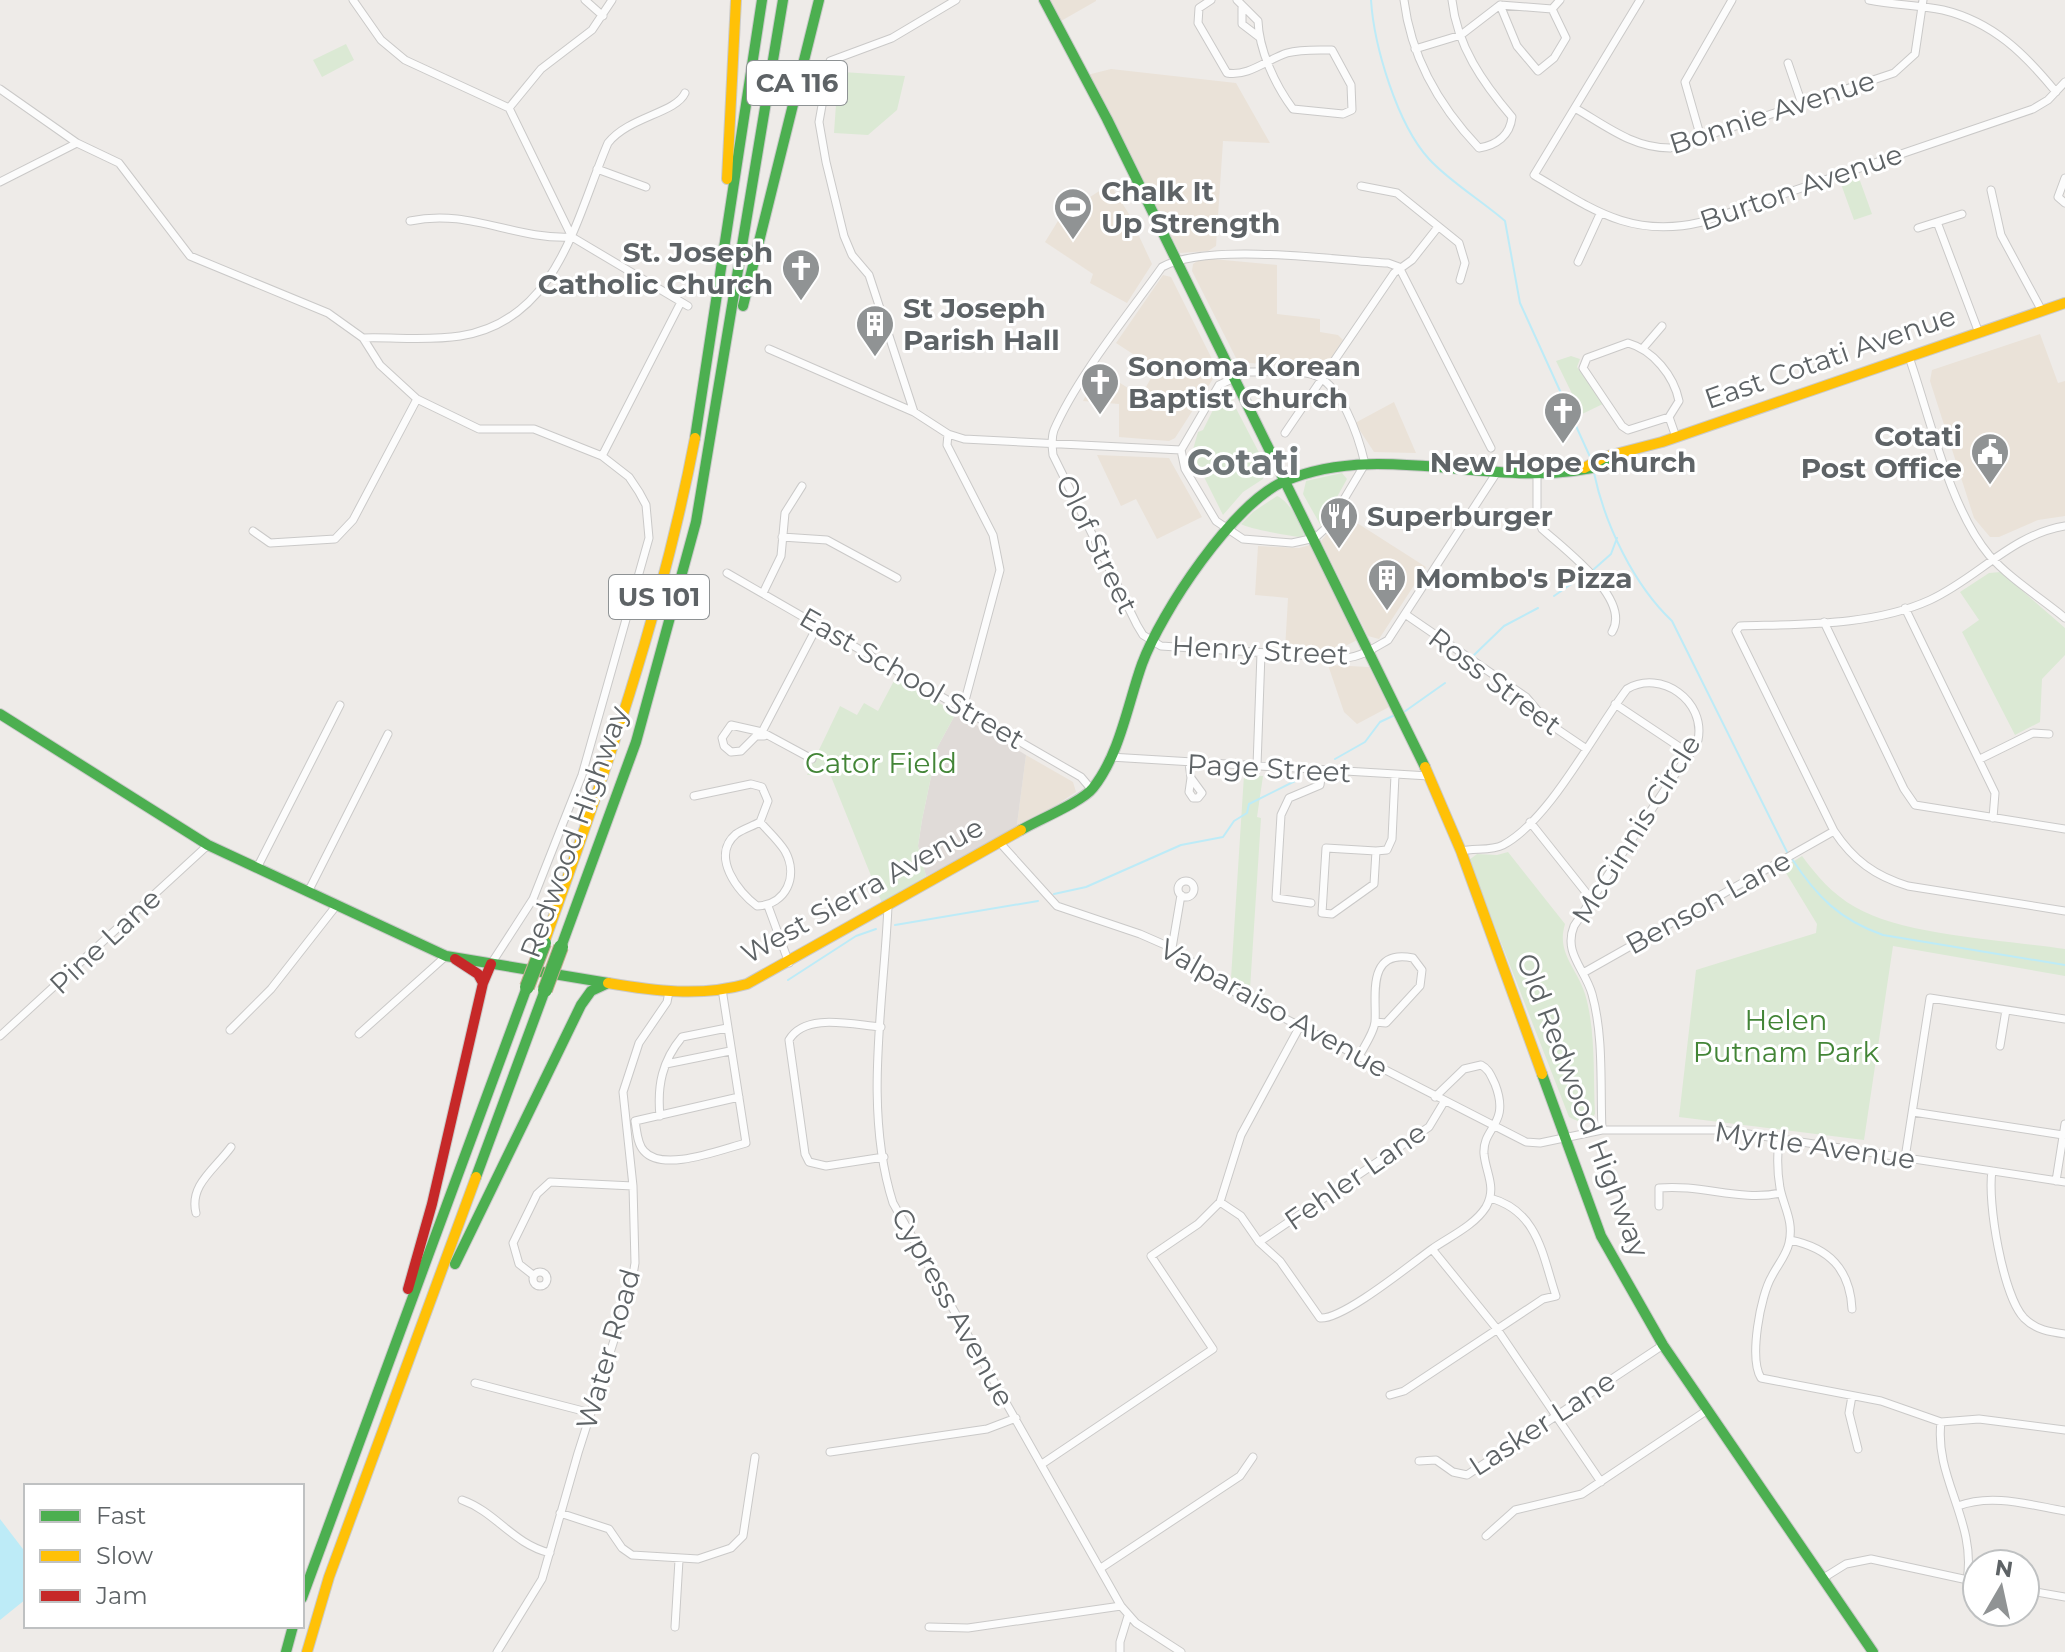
<svg xmlns="http://www.w3.org/2000/svg" width="2065" height="1652" font-family="Montserrat,sans-serif">
<style>
.commercial{fill:#eae2d8}
.education{fill:#e0dbd8}
.green{fill:#dbe9d4}
.water{fill:#bdebf7}
.lines{fill:none;stroke-linecap:round;stroke-linejoin:round}
.stream{stroke:#bdebf7;stroke-width:2}
.street-casing{stroke:#cac9c8;stroke-width:9}
.fast-casing{stroke:#cacaca;stroke-width:12}
.slow-casing{stroke:#cacaca;stroke-width:12}
.jam-casing{stroke:#cacaca;stroke-width:12}
.street{stroke:#fcfcfc;stroke-width:7}
.fast{stroke:#4caf50;stroke-width:10}
.slow{stroke:#ffc107;stroke-width:10}
.jam{stroke:#c62828;stroke-width:10}
.fast-bridge-casing{stroke:#c6ac95;stroke-width:16;stroke-linecap:butt}
.fast-bridge{stroke:#4caf50;stroke-width:14}
.labels{text-anchor:middle;dominant-baseline:central;stroke-width:6;stroke-linejoin:round;paint-order:stroke}
.shield{fill:#fff;stroke:#8e9294;stroke-width:2}
.shield-label{font-size:26px;font-weight:bold;fill:#5e6366}
.street-label{font-size:28px;fill:#5e6366;stroke:#fff}
.poi-label{font-size:28px;font-weight:bold;fill:#5e6366;stroke:#fff;text-anchor:start}
.park-label{font-size:28px;fill:#438537;stroke:#fff}
.district-label{font-size:36px;font-weight:bold;fill:#6f7678;stroke:#fff}
</style>
<rect width="100%" height="100%" fill="#eeebe8"/>
<!-- commercial -->
<path class="commercial" d="M1050 0H1096V1L1061 21Z
M1111 69 1236 83 1270 143 1223 141 1216 246 1208 251 1180 253 1087 75Z
M1110 184 1129 214V232L1139 236 1152 264 1127 303 1090 283 1093 274 1045 242 1061 216Z
M1202 258 1277 265V314L1320 319V332L1338 335 1343 340 1327 365 1313 368 1238 362 1192 271 1193 264Z
M1163 275 1171 277 1218 371 1175 438 1169 441 1119 437V404L1083 401 1099 370 1141 396 1156 369 1116 343Z
M2040 334 2058 383 2065 381V516L2038 520 1999 537H1990L1974 518 1930 381 1932 370Z
M1394 402 1416 453 1374 452 1355 423Z
M1097 455 1169 458 1202 517 1157 539 1136 499 1121 506Z
M1343 514 1426 567 1379 639 1368 636 1321 541Z
M1310 545 1359 639 1332 653 1285 650 1288 598 1255 595 1258 546 1299 548Z
M1328 665 1369 667 1389 707 1357 724 1344 712Z
M1026 755 1073 782 1076 792 1016 832Z"/>
<!-- education -->
<path class="education" d="M956 713 1026 755 1016 832 926 876 918 846 922 820 937 748Z"/>
<!-- green -->
<path class="green" d="M346 44 354 60 322 77 313 60Z
M842 72 905 76 897 110 868 135 834 133 838 75Z
M1859 178 1872 214 1854 220 1841 184Z
M1571 356 1580 359 1577 367 1605 403 1582 414 1556 361Z
M1227 391 1267 468 1263 479 1243 492 1223 515 1192 453 1198 432 1203 430 1221 394Z
M1342 473 1347 479 1321 526 1303 494 1306 481Z
M1277 496C1288 500 1304 526 1304 537 1297 538 1246 528 1241 524L1253 512Z
M2001 572 2065 628V655L2042 679 2040 722 2015 735 1962 632 1979 620 1960 592 1989 573Z
M896 677 956 713 937 748 922 820 918 846 926 876 882 903 830 774 807 775 840 706 857 715 864 703 878 711Z
M1244 775 1263 776 1257 817 1261 818 1250 989 1231 978Z
M1508 852 1565 924C1556 953 1577 968 1585 994 1596 1031 1593 1075 1595 1114 1586 1125 1581 1123 1569 1117L1469 860 1477 854 1497 855Z
M1802 856C1817 876 1832 894 1855 907 1904 936 2007 940 2065 949V976L1893 946 1864 1140 1679 1117 1696 970 1816 933 1817 924 1783 868Z"/>
<!-- water -->
<path class="water" d="M0 1519 26 1553V1599L0 1620Z"/>
<g class="lines">
<!-- stream -->
<path class="stream" d="M1371 0C1374 46 1397 124 1429 159 1449 181 1482 201 1505 221L1520 303 1591 459
M1594 473C1605 525 1634 585 1672 621L1788 854
M1593 570 1611 554 1617 538
M1554 596 1587 573
M1473 656 1504 626 1538 608
M1460 668 1468 661
M1404 712 1445 683
M1335 759 1365 742 1380 722 1397 714
M1792 859C1817 897 1840 920 1883 935L2065 965
M1054 894 1086 887 1181 845 1223 837 1234 821 1247 813 1249 804 1299 779
M895 925 1038 901
M788 980 856 936 876 929"/>
<!-- street casing -->
<g class="street-casing">
<path id="street" d="M353 0 381 40 405 60 509 108 572 237 688 306
M585 0 603 16
M1211 0 1199 8 1198 23 1227 73C1248 77 1268 59 1287 53 1301 49 1317 50 1332 50L1351 85 1352 110 1343 114 1293 109C1275 85 1259 50 1258 21L1237 0
M1404 0C1411 57 1440 107 1479 148 1496 145 1510 136 1512 117 1483 83 1457 46 1452 0
M1640 0 1534 175C1592 209 1631 239 1702 222L2033 109 2048 100 2065 82
M1869 0C1893 5 1918 5 1943 10 1993 22 2025 54 2056 92
M1500 5 1517 46 1538 71 1554 58 1566 38 1552 9
M1242 8V24L1259 37
M1415 49 1461 35 1500 5 1552 9 1560 0
M1788 63 1802 104
M0 89 77 143
M509 108 541 69 592 30 612 0
M1575 108C1606 126 1633 148 1670 148L1894 73 1915 54 1923 0
M1701 138 1685 82 1732 0
M597 169 646 187
M2065 178 2058 197 2065 203
M0 182 77 143 119 163 190 256 328 313 363 338 380 365 417 399 479 429H534L602 456 629 477 639 492 646 505 649 538 582 775 533 899 491 964
M1361 186 1397 193 1459 243 1465 263 1460 280
M1991 190 2001 235 2042 311
M410 221C470 208 513 240 572 237
M1937 222 1979 333
M1918 228 1962 214
M1578 262 1600 214
M363 338C394 337 429 341 460 336 558 321 576 217 608 143 628 117 676 113 685 93
M1628 343C1653 350 1674 376 1679 401L1669 417 1628 430 1622 426 1583 368 1587 358Z
M1644 347 1662 326
M769 349 914 412 948 434 964 439 1181 450
M1909 357C1930 417 1949 507 1989 555 2010 579 2041 598 2065 618
M1247 372C1267 372 1291 370 1311 374 1341 381 1359 438 1365 464L1328 526 1315 538 1292 543 1243 539 1216 521 1185 469 1181 450 1219 385Z
M914 412 869 275 852 255 844 236 826 162 819 122 830 61 892 38 956 0
M1669 417 1676 437
M1285 433 1394 273 1412 260 1438 227
M948 434 947 445 993 535 1000 570 963 708
M1491 448 1399 267 1388 263C1333 260 1207 242 1162 267 1128 315 1077 377 1054 430 1051 438 1052 447 1053 455L1137 625 1143 635 1161 646 1345 658C1361 657 1374 648 1388 640L1497 472
M602 456 681 302
M1537 473V516L1542 529C1565 550 1632 599 1612 632
M2065 526C2011 535 1978 578 1930 600 1873 626 1802 624 1740 626L1736 631 1834 831C1853 860 1875 876 1908 886L2065 911
M253 531 270 543 335 539 353 520 417 399
M782 537 827 540 897 578
M727 573 1081 777 1092 790
M763 593 781 556 785 513 802 486
M1905 608 1995 793 1993 818
M1405 614 1526 697 1548 723 1585 748
M1824 622 1904 789 1915 805 2065 829
M1615 704 1690 754
M762 732 812 759
M764 736H756L741 751 731 752 724 746 722 738 731 725 762 732 819 623
M1110 757 1429 776
M1980 759 2033 733 2049 734
M1189 763 1191 778 1202 793 1198 798H1193L1189 792 1191 778
M1257 766 1261 653
M694 796 751 784 762 787 768 801 760 822
M760 822C768 831 779 841 785 851 799 876 786 905 757 906 738 892 710 856 736 834 743 829 753 826 760 822Z
M1530 822 1592 900
M1001 844 1057 906 1140 934 1172 948 1239 995 1526 1142 1540 1143 1602 1130H1722L2065 1182
M1376 851 1326 848 1322 913 1332 914 1374 884 1376 851 1387 850 1392 839 1395 775
M1461 851C1474 848 1492 851 1503 845 1550 820 1594 732 1627 689 1661 669 1706 701 1698 740L1574 926C1563 953 1585 969 1592 994 1604 1037 1600 1086 1602 1130
M257 868 340 705
M1178 889a8 8 0 1 1 16 0a8 8 0 1 1-16 0Z
M308 892 388 734
M1311 903 1276 898 1281 815 1289 798 1320 785 1322 771
M768 906 789 963
M888 906C884 1002 863 1109 893 1203L1121 1606 1136 1623 1181 1652
M1172 948 1181 895
M1583 973 1834 831
M722 989 746 1143C722 1149 663 1173 644 1151 637 1144 637 1131 635 1121L739 1097
M881 1027C853 1025 805 1012 789 1040L805 1154 809 1162 826 1166 884 1157
M230 1030 271 989 336 906
M359 1034 446 956
M0 1036 208 845
M2000 1046 2006 1010
M1358 1058C1363 1048 1374 1033 1375 1022 1377 999 1365 948 1413 958L1422 970 1420 986 1386 1023 1375 1022
M666 1064 730 1051
M1913 1112 2063 1135
M660 1116C657 1086 662 1061 682 1037L727 1028
M1779 1139C1777 1156 1777 1171 1780 1188 1784 1208 1794 1221 1789 1243 1786 1256 1778 1264 1772 1276 1760 1296 1749 1359 1761 1378L1881 1401 1941 1422 1979 1419 2065 1430
M1905 1158 1930 998 2065 1019
M1992 1171C1987 1202 2003 1296 2024 1318 2036 1330 2050 1332 2065 1334
M2056 1181 2065 1124
M1220 1202 1241 1216 1259 1242 1280 1261 1320 1318C1343 1320 1411 1264 1432 1249L1497 1329 1601 1482
M1659 1206V1188C1702 1184 1740 1202 1781 1193
M196 1213C189 1185 215 1169 231 1147
M1790 1240C1829 1248 1850 1269 1852 1309
M1259 1242 1429 1127 1444 1102
M1432 1249C1449 1237 1474 1226 1486 1207 1497 1187 1486 1174 1484 1154 1482 1127 1511 1125 1495 1084 1491 1076 1489 1069 1481 1065L1464 1069 1435 1097
M533 1279a7 7 0 1 1 14 0a7 7 0 1 1-14 0Z
M533 1275 519 1264 513 1243 537 1194 550 1182 633 1186
M475 1383 591 1413
M1390 1395 1404 1391 1543 1299 1556 1296C1542 1254 1538 1211 1490 1198
M1852 1396 1849 1413 1858 1449
M1941 1422C1934 1478 1977 1522 1967 1580
M830 1452 987 1429 1016 1418
M1419 1461 1436 1460 1453 1472 1467 1475 1663 1345
M1042 1464 1213 1349 1151 1256 1198 1224 1220 1202 1241 1135 1300 1026
M462 1500C496 1512 513 1544 550 1553
M1958 1506C1992 1493 2030 1505 2065 1511
M560 1513 609 1529 622 1548 632 1555 698 1559 731 1548 743 1536 755 1457
M1486 1536 1515 1510 1582 1494 1706 1411
M1101 1568 1240 1476 1253 1457
M1825 1577 1846 1564 1871 1559 1977 1582
M2025 1590 2065 1597
M675 1627 679 1560
M929 1627 968 1628 1121 1606
M497 1652 542 1579 578 1453 631 1287 635 1263 633 1186 623 1092 639 1043 667 1002 669 992
M1120 1652V1642L1128 1616"/>
</g>
<!-- fast casing -->
<g class="fast-casing">
<path id="fast" d="M1044 0 1107 119 1425 767
M743 306 819 0
M695 438 762 0
M0 714 208 845 446 956 608 983
M1021 830C1038 820 1082 802 1093 788 1120 754 1128 703 1142 664 1161 612 1234 502 1285 481 1385 438 1504 494 1609 464L1611 458
M561 947 636 742 696 522 783 0
M1542 1074 1601 1236 1663 1345 1873 1652
M476 1177 545 990
M455 1264 581 1005 591 991 606 984
M302 1598 527 987
M286 1652 293 1626"/>
</g>
<!-- slow casing -->
<g class="slow-casing">
<path id="slow" d="M727 179 736 0
M1584 468 1604 457 1662 442 2065 303
M1425 767 1461 851 1542 1074
M544 943C604 777 662 612 695 438
M608 983C654 991 701 997 747 984L1021 830
M307 1652 329 1577 476 1177"/>
</g>
<!-- jam casing -->
<g class="jam-casing">
<path id="jam" d="M455 959 478 974 483 983
M408 1289 432 1204 483 983 491 964"/>
</g>
<!-- street -->
<use href="#street" class="street"/>
<!-- fast -->
<use href="#fast" class="fast"/>
<!-- slow -->
<use href="#slow" class="slow"/>
<!-- jam -->
<use href="#jam" class="jam"/>
<!-- fast-bridge casing -->
<g class="fast-bridge-casing">
<path id="fast-bridge" d="M527 987 544 943
M545 990 561 947"/>
</g>
<!-- fast-bridge -->
<use href="#fast-bridge" class="fast-bridge"/>
</g>
<!-- icons -->
<defs>
<g id="stadium-pin" transform="scale(2)"><path d="M0 17L-7.5 6A9.5 9.5 0 1 1 7.5 6Z" fill="#909394" stroke="#fff"/><path d="M0-5a6.5 5 0 1 0 0 10a6.5 5 0 1 0 0-10ZM-3.5-1.8h7v3.6h-7Z" fill="#fff"/></g>
<g id="church-pin" transform="scale(2)"><path d="M0 17L-7.5 6A9.5 9.5 0 1 1 7.5 6Z" fill="#909394" stroke="#fff"/><path d="M-1.2-6h2.4v3.5h3.3v2.4h-3.3V6h-2.4V-.1h-3.3v-2.4h3.3Z" fill="#fff"/></g>
<g id="building-pin" transform="scale(2)"><path d="M0 17L-7.5 6A9.5 9.5 0 1 1 7.5 6Z" fill="#909394" stroke="#fff"/><path d="M-4-6H4V6H1V3H-1V6H-4ZM-2.5-4.3h1.7v1.8h-1.7ZM.8-4.3h1.7v1.8H.8ZM-2.5-1h1.7V.8h-1.7ZM.8-1h1.7V.8H.8Z" fill="#fff"/></g>
<g id="civic-pin" transform="scale(2)"><path d="M0 17L-7.5 6A9.5 9.5 0 1 1 7.5 6Z" fill="#909394" stroke="#fff"/><path d="M-.6-6.5H3V-4.5H.6V-3L4-1V1h2V6H-6V1h2V-1L-.6-3ZM-1.2 2.5V6h2.4V2.5Z" fill="#fff"/></g>
<g id="restaurant-pin" transform="scale(2)"><path d="M0 17L-7.5 6A9.5 9.5 0 1 1 7.5 6Z" fill="#909394" stroke="#fff"/><path d="M-5-6h1v4h1v-4h1v4h1v-4h1v5L-1.5 .5V6h-2V.5L-5-1ZM5-6V6H3V1.5H1.5Q1.5-4 5-6Z" fill="#fff"/></g>
</defs>
<g fill-rule="evenodd">
<use href="#stadium-pin" x="1073" y="207"/>
<use href="#church-pin" x="801" y="268"/>
<use href="#building-pin" x="875" y="324"/>
<use href="#church-pin" x="1100" y="382"/>
<use href="#church-pin" x="1563" y="411"/>
<use href="#civic-pin" x="1990" y="452"/>
<use href="#restaurant-pin" x="1339" y="516"/>
<use href="#building-pin" x="1387" y="578"/>
</g>
<g class="labels">
<!-- shield labels -->
<g class="shield">
<rect x="747" y="61" width="100" height="44" rx="6"/>
<rect x="609" y="575" width="100" height="44" rx="6"/>
</g>
<g class="shield-label">
<text x="797" y="83">CA 116</text>
<text x="659" y="597">US 101</text>
</g>
<!-- street labels -->
<g class="street-label">
<text transform="translate(1772 112) rotate(-18)">Bonnie Avenue</text>
<text transform="translate(1801 187) rotate(-19)">Burton Avenue</text>
<text transform="translate(1830 357) rotate(-19)">East Cotati Avenue</text>
<text transform="translate(1097 544) rotate(64)">Olof Street</text>
<text transform="translate(1260 650) rotate(3)">Henry Street</text>
<text transform="translate(912 678) rotate(30)">East School Street</text>
<text transform="translate(1495 681) rotate(37)">Ross Street</text>
<text transform="translate(1269 768) rotate(3)">Page Street</text>
<text transform="translate(1636 829) rotate(-58)">McGinnis Circle</text>
<text transform="translate(574 832) rotate(-70)">Redwood Highway</text>
<text transform="translate(862 890) rotate(-29)">West Sierra Avenue</text>
<text transform="translate(1708 902) rotate(-29)">Benson Lane</text>
<text transform="translate(105 941) rotate(-43)">Pine Lane</text>
<text transform="translate(1274 1008) rotate(29)">Valparaiso Avenue</text>
<text transform="translate(1583 1105) rotate(69)">Old Redwood Highway</text>
<text transform="translate(1815 1145) rotate(8)">Myrtle Avenue</text>
<text transform="translate(1355 1176) rotate(-35)">Fehler Lane</text>
<text transform="translate(953 1307) rotate(61)">Cypress Avenue</text>
<text transform="translate(608 1349) rotate(-74)">Water Road</text>
<text transform="translate(1542 1423) rotate(-33)">Lasker Lane</text>
</g>
<!-- poi labels -->
<g class="poi-label">
<text x="1101" y="191">Chalk It<tspan x="1101" dy="32">Up Strength</tspan></text>
<text x="773" y="252" text-anchor="end">St. Joseph<tspan x="773" dy="32">Catholic Church</tspan></text>
<text x="903" y="308">St Joseph<tspan x="903" dy="32">Parish Hall</tspan></text>
<text x="1128" y="366">Sonoma Korean<tspan x="1128" dy="32">Baptist Church</tspan></text>
<text x="1962" y="436" text-anchor="end">Cotati<tspan x="1962" dy="32">Post Office</tspan></text>
<text x="1563" y="462" text-anchor="middle">New Hope Church</text>
<text x="1367" y="516">Superburger</text>
<text x="1415" y="578">Mombo's Pizza</text>
</g>
<!-- park labels -->
<g class="park-label">
<text x="881" y="763">Cator Field</text>
<text x="1786" y="1020">Helen<tspan x="1786" dy="32">Putnam Park</tspan></text>
</g>
<!-- district labels -->
<g class="district-label">
<text x="1243" y="462">Cotati</text>
</g>
</g>
<!-- legend -->
<rect x="24" y="1484" width="280" height="144" fill="#ffffff" stroke="#bfc1c2" stroke-width="2"/>
<rect x="40" y="1510" width="40" height="12" fill="#4caf50" stroke="#bfc1c2" stroke-width="2"/>
<text x="96" y="1524" font-size="24" fill="#5e6366">Fast</text>
<rect x="40" y="1550" width="40" height="12" fill="#ffc107" stroke="#bfc1c2" stroke-width="2"/>
<text x="96" y="1564" font-size="24" fill="#5e6366">Slow</text>
<rect x="40" y="1590" width="40" height="12" fill="#c62828" stroke="#bfc1c2" stroke-width="2"/>
<text x="96" y="1604" font-size="24" fill="#5e6366">Jam</text>
<!-- north arrow -->
<g transform="translate(2001 1588) rotate(9)"><circle r="38" fill="#ffffff" stroke="#bfc1c2" stroke-width="2"/>
<path d="M0-6L14 30L0 20L-14 30Z" fill="#909394"/>
<text y="-12" font-size="22" font-weight="bold" text-anchor="middle" fill="#5e6366">N</text>
</g>
</svg>
